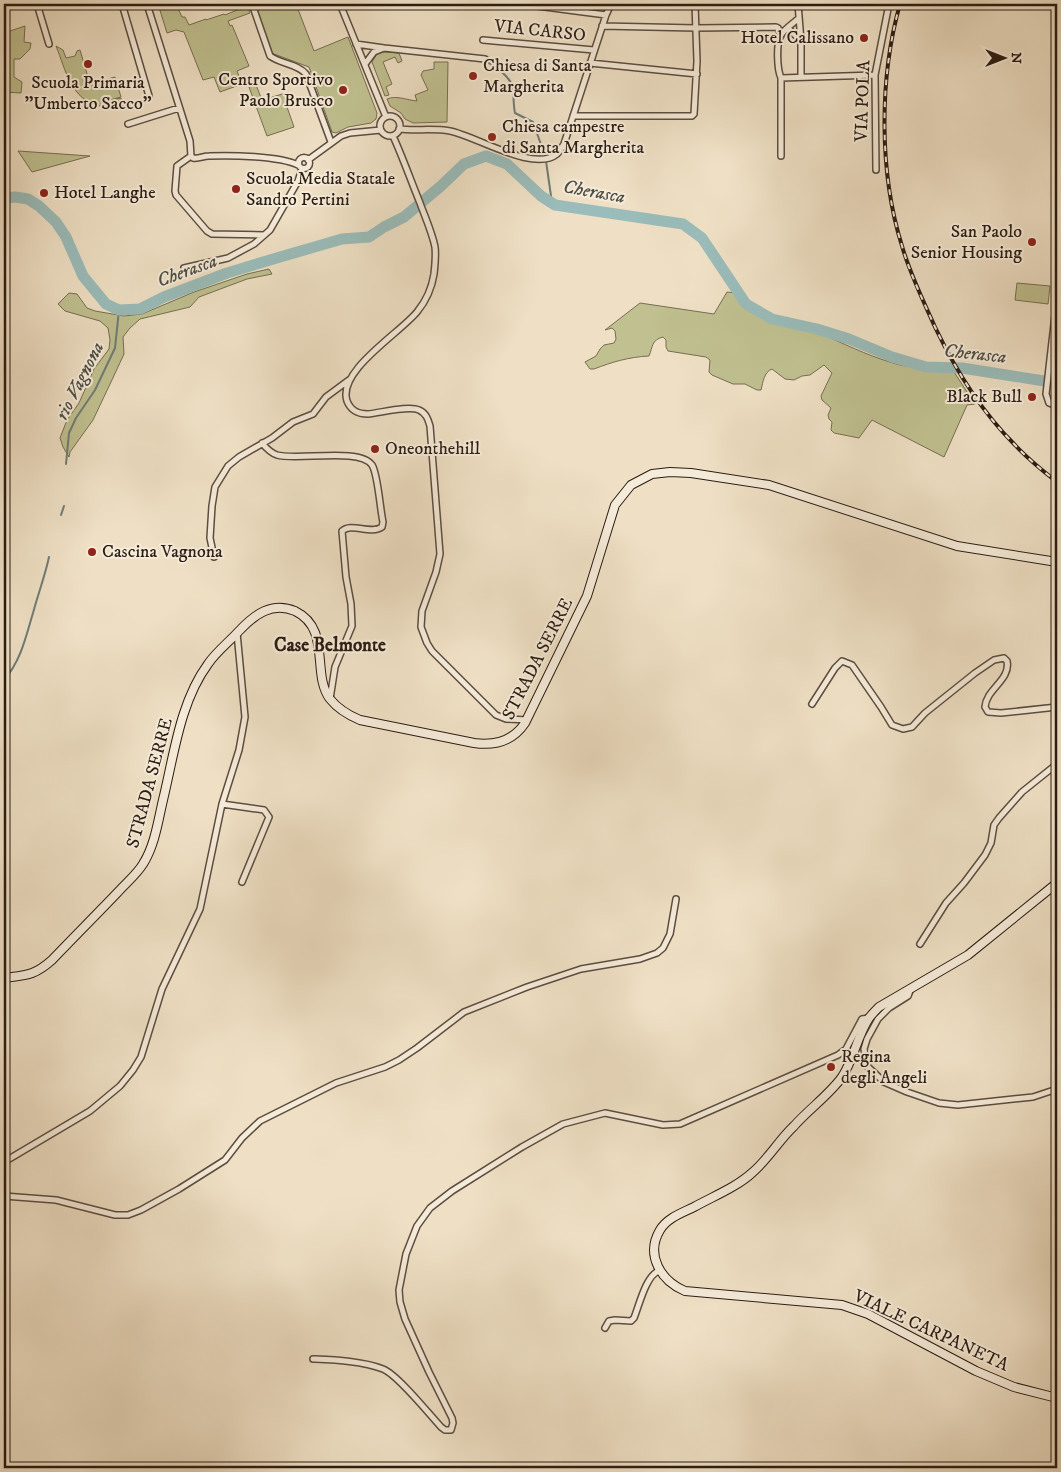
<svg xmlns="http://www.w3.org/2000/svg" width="1061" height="1472" font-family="'IM FELL DW Pica',serif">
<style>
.green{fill:#c0c090;stroke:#766e52}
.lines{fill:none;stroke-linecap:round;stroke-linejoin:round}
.stream{stroke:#6e7c77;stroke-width:2}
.river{stroke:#9abcba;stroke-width:11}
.street-casing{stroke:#5c4d40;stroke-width:8}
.secondary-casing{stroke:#2b1c13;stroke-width:10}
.street{stroke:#f5ebd9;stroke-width:5}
.secondary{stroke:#f5ebd9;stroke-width:8}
.rail-casing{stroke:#2b1c13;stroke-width:4}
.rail{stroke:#f5ebd9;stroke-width:2;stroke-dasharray:5.5;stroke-linecap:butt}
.poi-dot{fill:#8f2418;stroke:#f5ebd9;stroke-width:2}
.labels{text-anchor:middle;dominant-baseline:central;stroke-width:4;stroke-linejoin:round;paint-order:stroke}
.street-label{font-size:18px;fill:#2b1c13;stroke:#f5ebd9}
.poi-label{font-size:18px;fill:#2b1c13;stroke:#f5ebd9;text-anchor:start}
.water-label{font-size:19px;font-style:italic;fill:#4c4c45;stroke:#f5ebd9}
.neighbourhood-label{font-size:19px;font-weight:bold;fill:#2b1c13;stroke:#f5ebd9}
</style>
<rect width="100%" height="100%" fill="#efe0c5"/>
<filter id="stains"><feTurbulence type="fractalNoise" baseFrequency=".004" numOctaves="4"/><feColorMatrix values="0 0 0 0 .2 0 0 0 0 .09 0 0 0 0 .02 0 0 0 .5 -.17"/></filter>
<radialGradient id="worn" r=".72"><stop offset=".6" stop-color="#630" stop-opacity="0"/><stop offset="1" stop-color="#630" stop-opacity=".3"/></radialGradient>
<!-- green -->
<path class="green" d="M158 4H176L182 17H185L189 25 206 19V20L224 14 225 15 247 6 250 13 228 21 230 26 232 25 249 66 237 71 242 84 220 92 214 77 203 80 184 32 176 30 167 33Z
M255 4H296L314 51 348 37 377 113 376 119 371 123 348 127 336 133 332 132 309 67 274 54 272 52Z
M25 26 24 42 31 43 30 49 20 59H14V77L22 82 21 93 4 92V33Z
M56 46 63 50 66 58 75 56 77 51 80 50 90 84 115 77 121 97 107 101 121 98 123 106C116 108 108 107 100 106 71 100 66 71 56 46Z
M383 52 399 53 402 61 398 63 395 57 383 62 392 84 386 87 389 95 385 96 372 62 377 54Z
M434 62H448L447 122 413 123 405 119 401 113 390 106 387 99C397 95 406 100 417 101L415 95 428 90 421 75 423 71 434 69Z
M256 85 262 100 286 93 290 105 287 107 294 127 267 136 249 87Z
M18 151 90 156 32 172Z
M269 269 272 274 247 279 199 297 190 307 140 319 130 328 123 337 124 354 111 382 93 420 70 452 69 457 63 447 60 438 67 420 79 403 94 369 109 349 110 340 108 328 100 321 65 311 58 304 69 293 77 294 87 308 95 311 124 316 142 314 194 292 247 274Z
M1017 283 1050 286 1048 304 1015 300Z
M727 292 736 293C758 325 787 321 819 333 843 343 866 355 890 362 910 369 933 369 954 372L975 404 967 405 944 457 872 420 859 438 834 433 831 430 832 422 829 419 828 415 831 408 822 400 821 396 832 373 824 365 810 375 802 376 794 380 785 379 772 369C764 372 763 382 761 390H757L745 384H733L712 375 709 372 710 360 706 357 668 351 666 347V340L663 337C651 340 653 347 649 356 629 357 612 362 594 369H590L585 362 596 356 600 349 604 345 614 343 616 339 615 331 612 328 605 330 640 303 714 314Z"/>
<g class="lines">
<!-- stream -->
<path class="stream" d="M487 62C496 66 511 78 513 88 514 96 513 104 515 113L533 122 545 156
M546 161 552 203
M66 464 69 433 76 418 95 390 115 348 119 310
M61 515 64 506
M4 680C21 661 26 636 33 613 38 594 45 576 49 557"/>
<!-- river -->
<path class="river" d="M4 198 15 197 28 199 39 206 56 222 66 237 83 276 106 304 119 310 140 309 164 297 227 273 280 257 342 239 369 237 384 227 404 217 441 186 464 164 486 156 507 164 541 196 555 205 683 224 702 238 746 304 772 319 817 329 849 339 892 357 926 367 962 368 1057 383"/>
<!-- street casing -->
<g class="street-casing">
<path id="street" d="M37 4 49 44
M122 4 149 96
M147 4 190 141 191 156 193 158C199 159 203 156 209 156 230 155 280 156 298 165
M252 4 270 56C281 64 298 64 306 74L331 142
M340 4 386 117
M522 4 606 15
M798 4 801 41V77
M1057 4V6
M4 5 10 4
M602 26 696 28 776 27 778 28 781 35
M788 28 801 41
M483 40 594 50
M356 44 384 48 374 52 365 64
M384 48 485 59
M590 63 697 74
M781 78 875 75
M573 116H692L694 114 697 61 695 4
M380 126a10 10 0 1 1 20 0a10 10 0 1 1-20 0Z
M128 124 179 108
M399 129C416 131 433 128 450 131 476 136 534 173 557 154 560 151 562 147 564 144L606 15 611 4
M393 136C403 158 411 181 420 203 425 217 432 232 435 247 436 255 435 265 434 274 432 287 426 301 417 312 400 333 337 371 347 401 351 411 358 414 368 414 380 413 409 405 419 410 426 413 428 419 430 426L440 554 436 572 422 611 421 627 427 643 432 651 496 715 506 719 527 720
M191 156 177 166 175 191 176 195 207 231 212 234 263 235
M781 156V78C777 69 776 43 781 35 785 28 794 23 799 18
M298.5 163a5.5 5.5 0 1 1 11 0a5.5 5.5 0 1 1-11 0Z
M308 160 341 136 350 133 381 130
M876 170 875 75 889 4
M184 268 228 258 254 244 270 230 298 181 302 169
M1057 298 1046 394 1049 403 1057 406
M262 443C266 448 271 453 277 455 297 461 360 447 372 465 378 474 380 509 383 522L382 527C371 535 351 522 342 531L346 577 351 604 352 626 335 667 330 699
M214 557 210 538 212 506 215 487 228 466 239 457 272 438 293 422 313 414 326 397 349 380
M812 704 835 668 842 661 852 665 881 707 892 725 903 729 912 727 925 713 975 673 994 660 1004 658 1007 661C1011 680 986 689 985 707L988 712 1001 713 1057 707
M222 804 264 810 269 817 242 882
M920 944 946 903 964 883 985 855 991 843 994 825 999 818 1022 792 1057 764
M911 988 908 996 889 1008 878 1019 867 1039 864 1049 867 1066 884 1082 907 1092 939 1103 958 1105 1033 1097 1057 1089
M4 1162 90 1111 120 1086 133 1070 141 1057 162 989 200 909 222 804 239 750 245 717 237 633
M4 1196 56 1200 115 1215H128L141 1210 179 1189 225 1160 242 1138 260 1121 336 1083 385 1067 399 1060 417 1048 464 1012 527 987 581 969 640 959 657 953 663 948 670 934 676 899
M605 1328 609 1321 615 1320 631 1321 634 1318C639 1306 646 1275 659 1271
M313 1359C335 1360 362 1361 383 1369 398 1375 429 1414 441 1427L445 1430H451L453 1423 452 1418 429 1372 405 1319 400 1302 399 1290 406 1254 417 1226 430 1208 452 1191 522 1147 563 1124 605 1113 663 1125 680 1124 838 1055 846 1049 862 1019 869 1018"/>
</g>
<!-- secondary casing -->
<g class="secondary-casing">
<path id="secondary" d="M1057 883 968 955 879 1007C876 1010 872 1014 869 1018 857 1036 854 1059 842 1077 830 1094 808 1110 794 1126 779 1140 769 1158 753 1172 737 1187 714 1196 694 1207 682 1213 667 1218 660 1230 645 1255 661 1281 685 1291L842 1305 868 1314 976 1371 1014 1387 1057 1398
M4 978C26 975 34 976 52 960 74 937 96 915 118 892 126 883 137 874 143 864 155 845 158 821 163 800 174 755 180 702 208 664 216 652 229 642 239 631 254 615 272 601 295 611 332 629 311 674 330 699 338 709 348 715 360 720L474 743C495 746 513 741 525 723L587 596 615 505 631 485 652 474 670 472 691 473 769 485 957 546 1057 562"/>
</g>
<!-- street -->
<use href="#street" class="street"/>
<!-- secondary -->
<use href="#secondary" class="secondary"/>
<!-- rail casing -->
<g class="rail-casing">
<path id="rail" d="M900 4C879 78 879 173 902 246 910 274 923 300 935 327 955 369 981 411 1015 445 1028 459 1043 471 1057 482"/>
</g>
<!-- rail -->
<use href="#rail" class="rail"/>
</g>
<!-- markers -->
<g class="poi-dot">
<circle cx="864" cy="38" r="5"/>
<circle cx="88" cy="64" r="5"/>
<circle cx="473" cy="76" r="5"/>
<circle cx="343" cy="90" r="5"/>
<circle cx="492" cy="137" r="5"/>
<circle cx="236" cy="189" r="5"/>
<circle cx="44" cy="193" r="5"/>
<circle cx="1032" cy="242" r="5"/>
<circle cx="1032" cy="397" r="5"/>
<circle cx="375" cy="449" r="5"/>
<circle cx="92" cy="552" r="5"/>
<circle cx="831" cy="1067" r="5"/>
</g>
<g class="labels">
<!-- street labels -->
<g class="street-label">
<text transform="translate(540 31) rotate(6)">VIA CARSO</text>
<text transform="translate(863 101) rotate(-88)">VIA POLA</text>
<text transform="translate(538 659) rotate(-63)">STRADA SERRE</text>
<text transform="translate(150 783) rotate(-75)">STRADA SERRE</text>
<text transform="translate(931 1331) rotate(25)">VIALE CARPANETA</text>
</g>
<!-- poi labels -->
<g class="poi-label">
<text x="854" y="38" text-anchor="end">Hotel Calissano</text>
<text x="483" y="66">Chiesa di Santa<tspan x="483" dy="21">Margherita</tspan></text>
<text x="333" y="80" text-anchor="end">Centro Sportivo<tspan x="333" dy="21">Paolo Brusco</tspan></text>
<text x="88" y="83" text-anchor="middle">Scuola Primaria<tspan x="88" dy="21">"Umberto Sacco"</tspan></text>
<text x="502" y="127">Chiesa campestre<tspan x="502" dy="21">di Santa Margherita</tspan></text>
<text x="246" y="179">Scuola Media Statale<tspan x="246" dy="21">Sandro Pertini</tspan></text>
<text x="54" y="193">Hotel Langhe</text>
<text x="1022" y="232" text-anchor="end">San Paolo<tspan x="1022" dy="21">Senior Housing</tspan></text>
<text x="1022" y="397" text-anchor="end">Black Bull</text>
<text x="385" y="449">Oneonthehill</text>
<text x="102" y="552">Cascina Vagnona</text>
<text x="841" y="1057">Regina<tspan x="841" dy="21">degli Angeli</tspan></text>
</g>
<!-- water labels -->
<g class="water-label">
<text transform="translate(594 192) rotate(10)">Cherasca</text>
<text transform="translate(187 271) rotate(-20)">Cherasca</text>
<text transform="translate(975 354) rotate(6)">Cherasca</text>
<text transform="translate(80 381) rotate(-63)">rio Vagnona</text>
</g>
<!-- neighbourhood labels -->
<g class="neighbourhood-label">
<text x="330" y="645">Case Belmonte</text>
</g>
</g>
<!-- margin -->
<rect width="1061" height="1472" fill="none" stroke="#efe0c5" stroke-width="20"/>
<rect x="5" y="5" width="1051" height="1462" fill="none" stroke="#2b1c13" stroke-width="2.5"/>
<rect x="10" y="10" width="1041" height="1452" fill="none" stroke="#2b1c13"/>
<!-- north arrow -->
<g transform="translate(1004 58) rotate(90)" stroke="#f5ebd9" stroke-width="4" paint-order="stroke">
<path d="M0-4L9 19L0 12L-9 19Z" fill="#2b1c13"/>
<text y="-8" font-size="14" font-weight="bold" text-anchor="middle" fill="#2b1c13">N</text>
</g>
<rect width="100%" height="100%" filter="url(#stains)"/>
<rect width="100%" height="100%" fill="url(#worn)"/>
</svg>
